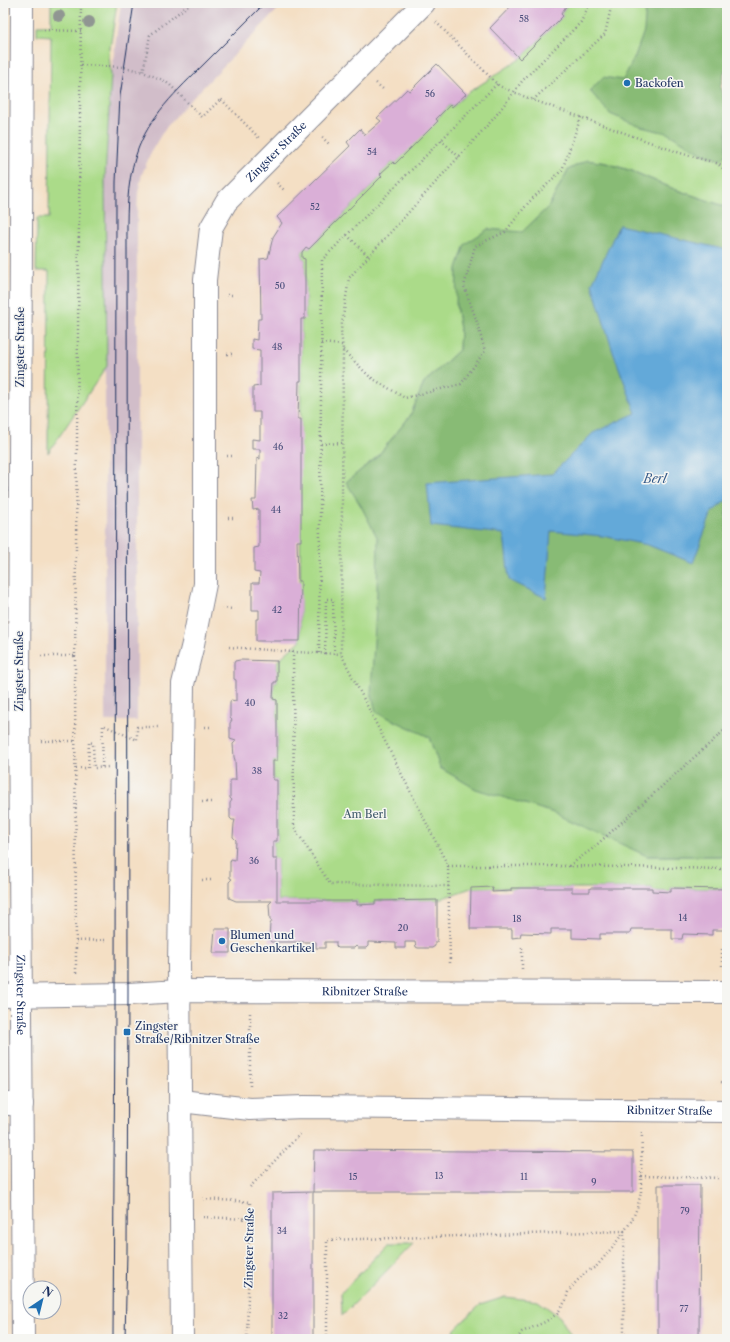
<svg xmlns="http://www.w3.org/2000/svg" width="730" height="1342" font-family="'Libre Caslon Text',serif">
<style>
.industrial{fill:#d1bdc9}
.green{fill:#abdb89;stroke:#638574}
.forest{fill:#88bb75;stroke:#52756a}
.water{fill:#63a9d9;stroke:#3f6c9c}
.building{fill:#daafd7}
.lines{fill:none;stroke-linecap:round;stroke-linejoin:round}
.minor-casing{stroke:#888791;stroke-width:24}
.path{stroke:#888791;stroke-width:2.5;stroke-dasharray:1 3;stroke-linecap:butt}
.minor{stroke:#fff;stroke-width:22}
.tram{stroke:#1b2f5e;stroke-width:1}
.tree{fill:#909692}
.poi-dot{fill:#1f6fb2;stroke:#f6f6f2;stroke-width:1.5}
.labels{text-anchor:middle;dominant-baseline:central;stroke-width:3;stroke-linejoin:round;paint-order:stroke}
.number-label{font-size:9px;fill:#4b4f7c}
.poi-label{font-size:11px;fill:#1b2f5e;stroke:#f6f6f2;text-anchor:start}
.street-label{font-size:11px;fill:#1b2f5e;stroke:#f6f6f2}
.park-label{font-size:11px;fill:#3f5a69;stroke:#f6f6f2}
.water-label{font-size:12px;font-style:italic;fill:#345a89;stroke:#f6f6f2}
</style>
<rect width="100%" height="100%" fill="#f6f6f2"/>
<filter id="ink" filterUnits="userSpaceOnUse"><feTurbulence type="fractalNoise" baseFrequency=".025" numOctaves="2"/><feDisplacementMap in="SourceGraphic" scale="8" xChannelSelector="R" yChannelSelector="G"/><feConvolveMatrix kernelMatrix="1 2 1 2 8 2 1 2 1" color-interpolation-filters="sRGB"/></filter>
<filter id="wash" filterUnits="userSpaceOnUse"><feTurbulence type="fractalNoise" baseFrequency=".012" numOctaves="4" result="noise"/><feDisplacementMap in="SourceGraphic" scale="16" xChannelSelector="R" yChannelSelector="G"/><feGaussianBlur stdDeviation="0.9" result="paint"/><feColorMatrix in="noise" values="0 0 0 0 0 0 0 0 0 0 0 0 0 0 0 0 0 1.4 0 .05"/><feComposite in="paint" operator="in"/></filter>
<g filter="url(#wash)">
<rect width="100%" height="100%" fill="#f4dfc4"/>
<!-- industrial -->
<path class="industrial" d="M121 3H284L182 109 164 130 152 150 142 174 138 193 137 218V721H105V178L111 75Z"/>
<!-- green -->
<path class="green" d="M51 3H117L109 55 111 75 105 178 107 366 48 453 49 271H36L37 218H49L51 36 37 35V25H51Z
M568 3H680L727 145V207L674 189 632 171 606 163 587 160 568 170 549 206 522 233 488 229 456 305 460 329 459 350 424 383 410 416 377 457 349 480 647 856H727V889L671 888V892L652 891V888H471L437 900 375 901V904L357 905V901H277V859H273V841H277V780H273V761H277V700L273 699 274 682H277V661L300 641 301 319 305 318V259L302 258V252L306 247 309 249 382 176 380 174 393 162 395 164 450 105 452 107 466 94 520 59 563 16 561 14Z
M389 1243H414L342 1316 341 1293Z
M505 1297 538 1301 560 1317 573 1339H452L455 1329 480 1305Z"/>
<!-- forest -->
<path class="forest" d="M646 3H727V70L725 71 720 87 727 109V154L721 160 703 154 667 133 641 127 610 114 590 91 603 77 623 80 635 56 644 31Z
M587 160 606 163 632 171 674 189 727 207V856H647L554 813 476 789 440 768 429 737 376 712 371 692 377 592 378 539 361 506 346 482 377 457 410 416 424 383 459 350 460 329 456 305 457 268 465 244 488 229 522 232 549 206 568 170Z"/>
<!-- water -->
<path class="water" d="M619 225 727 250V500L712 512 693 563 648 545 602 536 551 531 546 598 509 580 504 534 431 526 427 483 552 474 593 433 636 413 613 352 592 284Z"/>
<g id="blocks">
<!-- building -->
<path class="building" d="M514 3H568L561 14 563 16 520 59 490 28Z
M437 64 466 94 452 107 450 105 436 119 438 121 395 164 393 162 380 174 382 176 309 249 306 247 302 252V258L305 259V319H301V381H299L298 419H301V541H297L298 581H301L300 641H256V619H259V610H252V583H259L260 573 254 572V548L259 547V509L253 510 252 500H256L257 458 260 459V449H252V439L260 440V412H253V387L260 386V350L252 349V339L257 340 258 319H261L260 259 268 258 273 237 282 223 277 217 350 146 347 142 360 129 365 135 381 121 377 118 407 89 410 91Z
M240 660 277 661V682H274L273 699 277 700V761H273V780H277V841H273V859H277V901H357V905L375 904V901L437 900V942H435V946L432 948H418L416 947 415 942H405V948H396V943L368 942V946L366 948H358L356 946 354 948H338L336 946V942H325V948H316V942H271L269 939 270 924 272 921 270 920 269 904 272 901H236L229 898V882L232 879 230 878V862L231 859 235 860 236 840 233 837 234 824 235 820H232L230 818V803L232 800 230 798V782L231 780H236L235 760 234 757 233 744 236 741 230 739V723L232 720 230 718V703L231 700 236 701V680L234 679V663L235 661Z
M493 887 492 892 511 891V888H572V892H590V888H652V891L671 892V888L727 889V930H712V935L683 934 682 939H672V929H631L630 934H600V939L572 938V929H551V934L521 933 520 937 512 938V929H470L471 888Z
M215 929H230V953H213Z
M314 1150 633 1152V1192H313Z
M658 1185H700L699 1339H658Z
M313 1192V1339H272V1193Z"/>
</g>
</g>
<g filter="url(#ink)">
<use href="#blocks" fill-opacity="0" stroke="#888791" stroke-width="1"/>
<g class="lines">
<!-- minor casing -->
<g class="minor-casing">
<g id="minor">
<path id="s1" d="M22 3 19 693 23 1339"/>
<path id="s2" d="M3 996 128 994 180 991 727 992"/>
<path id="s3" d="M181 1101 250 1109 304 1107 727 1111"/>
<path d="M3 1104H22"/>
<path id="s4" d="M182 1339 179 965 183 684 193 644 205 584V280L211 228 226 202 424 3"/>
</g>
</g>
<!-- path -->
<path class="path" d="M191 3 150 35 143 72 163 80 170 85 202 117 221 99 259 138
M436 22 499 86 533 100 680 153 727 166
M44 30 81 31
M81 65 124 67 143 72
M376 83 383 89
M533 100 605 34 612 3
M322 137 329 144
M441 140 459 157
M719 165 727 172
M277 183 284 190
M347 235 368 256
M227 295H235
M321 343 342 345
M343 350 370 377 405 398 461 384 485 351 476 319 464 286 475 246 505 232 529 202 562 170 581 117
M227 354H235
M321 444 342 443
M227 456H235
M228 518H235
M222 608 234 609
M229 647 293 652 341 654
M293 652 294 827 330 884 449 886
M319 653 322 260 497 84
M325 654 326 599H333L334 654
M41 656H75L81 3
M75 656 76 974
M205 727H212
M41 741H76
M102 767 103 725 137 740V727H160
M76 768H88L89 742 93 743 94 768 109 767
M202 802H212
M448 866H569L727 869
M569 866 592 849 727 728
M202 880H212
M76 941 107 940
M722 949V969
M450 963 448 866 341 654 343 350 341 330 349 278 494 118 523 80 581 22 590 3
M522 969V948
M250 1013V1088
M721 1082 727 1083
M642 1132 641 1176 720 1178
M250 1187 301 1133
M203 1199 250 1202 247 1339
M203 1217 249 1219
M327 1339V1240L624 1231V1339
M517 1339 522 1332 545 1322 557 1314 566 1300 568 1292 576 1282 586 1272 596 1267 615 1244 632 1220 637 1208 641 1193V1176"/>
<!-- minor -->
<use href="#minor" class="minor"/>
<!-- tram -->
<path class="tram" d="M113 1339 115 1010 116 182 120 96 134 3
M125 1339 127 1252 128 994 127 248C127 217 126 185 136 155 148 117 177 91 205 63 225 43 245 23 265 3"/>
</g>
<!-- trees -->
<g class="tree">
<circle cx="59" cy="16" r="6"/>
<circle cx="89" cy="22" r="6"/>
</g>
</g>
<!-- markers -->
<g class="poi-dot">
<circle cx="627" cy="83" r="4"/>
<circle cx="222" cy="941" r="4"/>
<rect x="123" y="1028" width="8" height="8" rx="2"/>
</g>
<g class="labels">
<!-- number labels -->
<g class="number-label">
<text x="524" y="18">58</text>
<text x="430" y="93">56</text>
<text x="372" y="151">54</text>
<text x="315" y="206">52</text>
<text x="280" y="285">50</text>
<text x="277" y="346">48</text>
<text x="278" y="446">46</text>
<text x="276" y="509">44</text>
<text x="277" y="609">42</text>
<text x="250" y="702">40</text>
<text x="257" y="770">38</text>
<text x="254" y="860">36</text>
<text x="683" y="917">14</text>
<text x="517" y="918">18</text>
<text x="403" y="927">20</text>
<text x="439" y="1175">13</text>
<text x="353" y="1176">15</text>
<text x="524" y="1176">11</text>
<text x="594" y="1181">9</text>
<text x="685" y="1210">79</text>
<text x="282" y="1230">34</text>
<text x="684" y="1308">77</text>
<text x="283" y="1315">32</text>
</g>
<!-- poi labels -->
<g class="poi-label">
<text x="635" y="83">Backofen</text>
<text x="230" y="935">Blumen und<tspan x="230" dy="13">Geschenkartikel</tspan></text>
<text x="135" y="1026">Zingster<tspan x="135" dy="13">Straße/Ribnitzer Straße</tspan></text>
</g>
<!-- street labels -->
<g class="street-label">
<text stroke="none"><textPath href="#s4" startOffset="1215">Zingster Straße</textPath></text>
<text transform="translate(20 347) rotate(-90)">Zingster Straße</text>
<text transform="translate(19 671) rotate(-90)">Zingster Straße</text>
<text stroke="none"><textPath href="#s2" startOffset="362">Ribnitzer Straße</textPath></text>
<text stroke="none"><textPath href="#s1" startOffset="992">Zingster Straße</textPath></text>
<text stroke="none"><textPath href="#s3" startOffset="489">Ribnitzer Straße</textPath></text>
<text transform="translate(249 1248) rotate(-89)">Zingster Straße</text>
</g>
<!-- park labels -->
<g class="park-label">
<text x="365" y="814">Am Berl</text>
</g>
<!-- water labels -->
<g class="water-label">
<text x="655" y="478">Berl</text>
</g>
</g>
<!-- margin -->
<rect width="730" height="1342" fill="none" stroke="#f6f6f2" stroke-width="16"/>
<!-- north arrow -->
<g transform="translate(42 1300) rotate(35)"><circle r="19" fill="#f6f6f2" stroke="#9ea6b7"/>
<path d="M0-3L7 15L0 10L-7 15Z" fill="#1f6fb2"/>
<text y="-6" font-size="11" font-weight="bold" text-anchor="middle" fill="#1b2f5e">N</text>
</g>
</svg>
